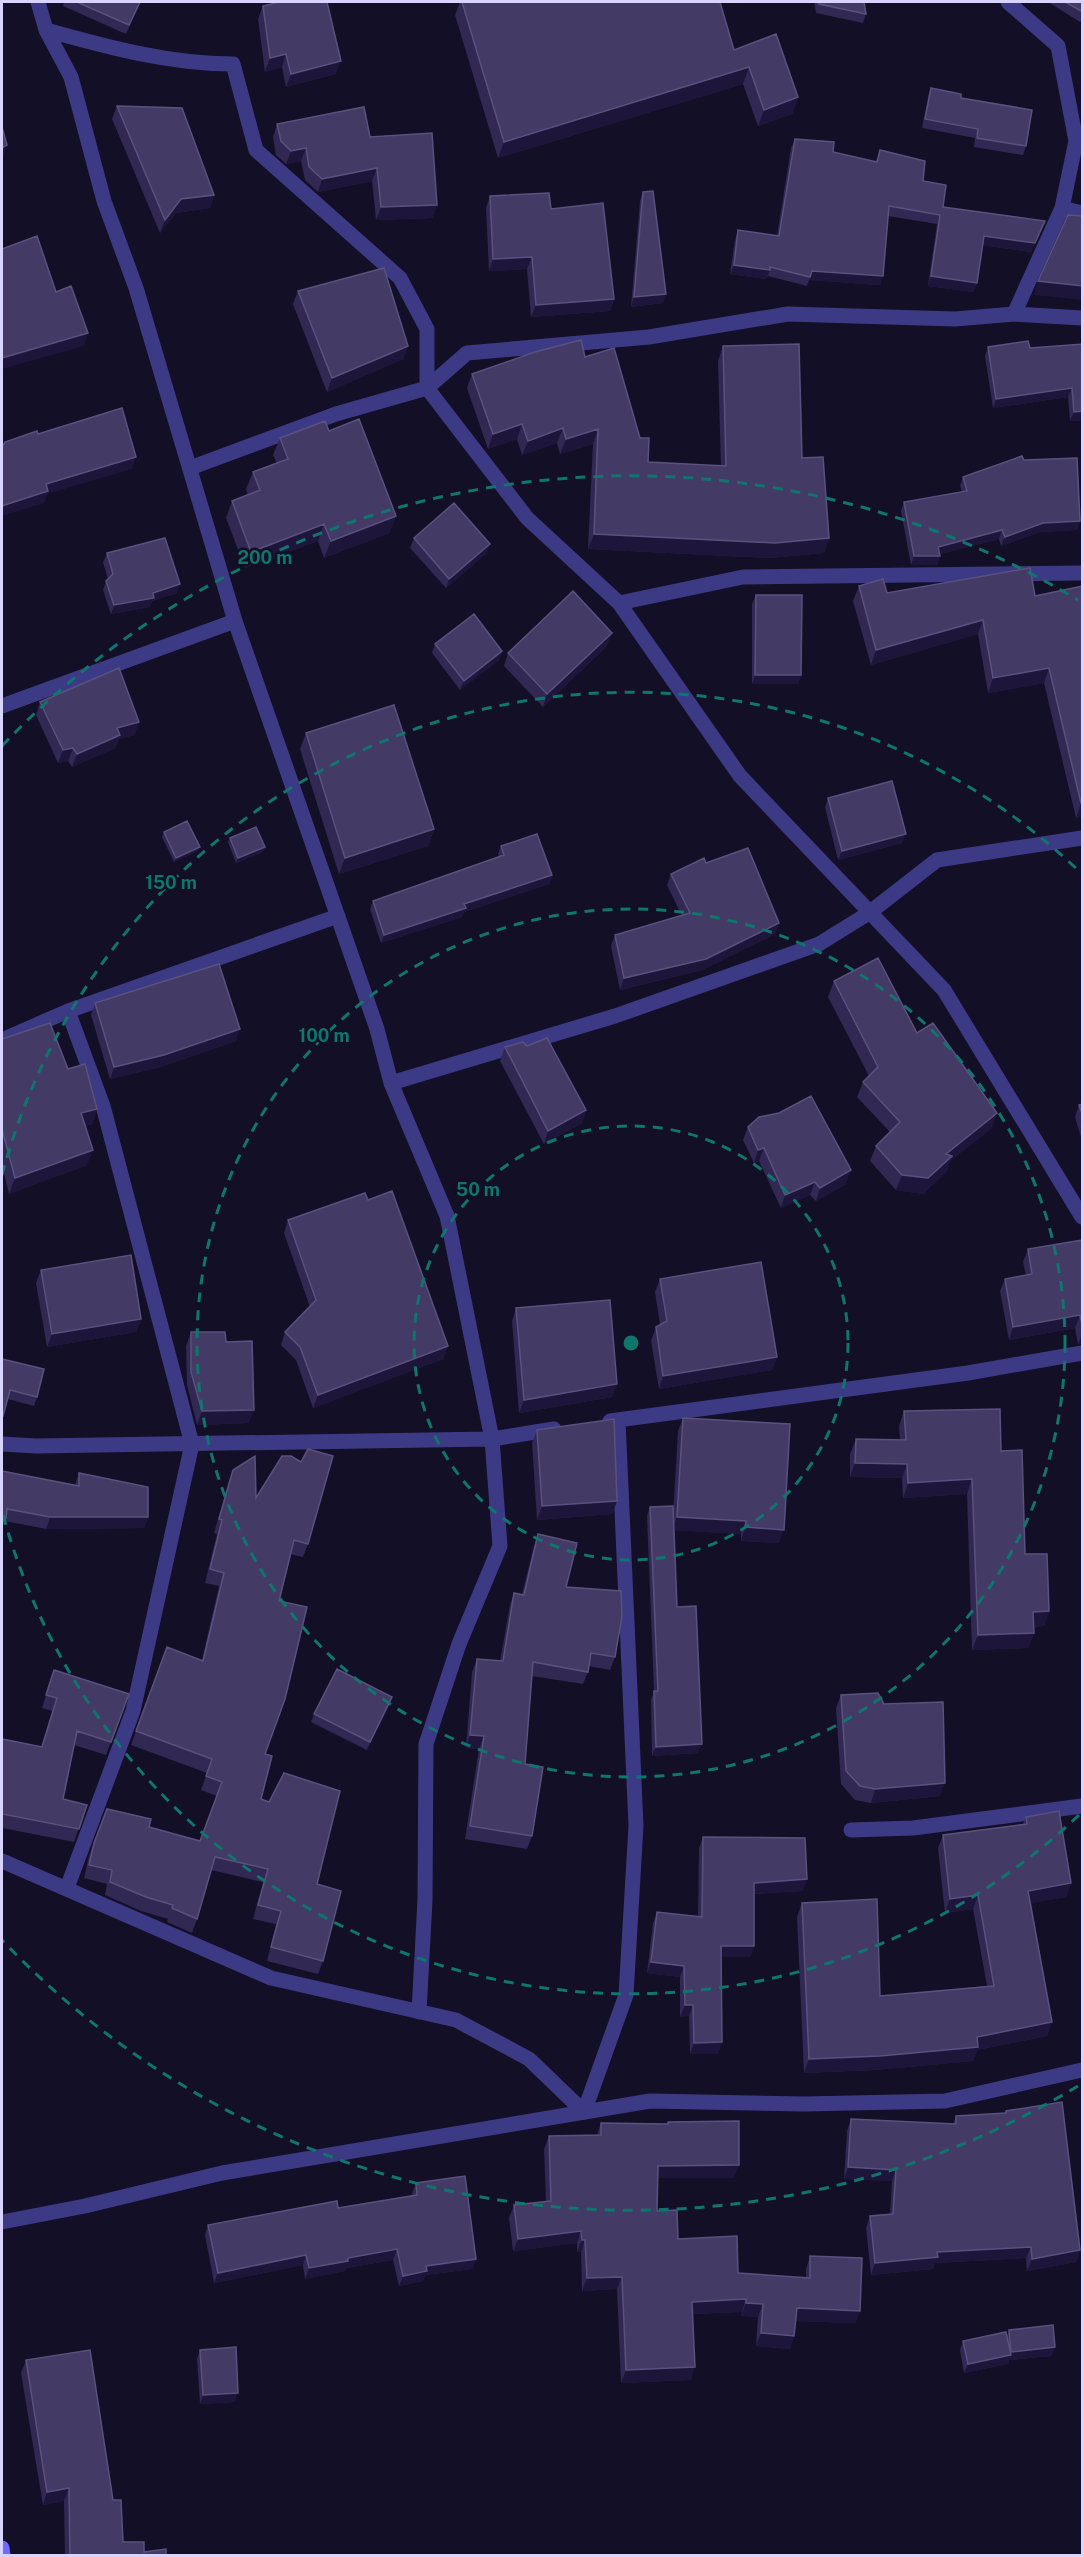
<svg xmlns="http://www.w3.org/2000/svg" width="1084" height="2557" font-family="'Public Sans',sans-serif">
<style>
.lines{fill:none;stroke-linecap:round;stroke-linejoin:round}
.minor{stroke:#3d3a85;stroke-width:15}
.tertiary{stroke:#3d3a85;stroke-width:15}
.secondary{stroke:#6f6bff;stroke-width:15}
.wall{fill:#312854}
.shaded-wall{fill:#1d163a}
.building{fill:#433a66;stroke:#5a527e;stroke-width:1.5}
.ring{fill:none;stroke:#0f766e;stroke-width:3;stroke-dasharray:10 8}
.centre{fill:#0f766e;stroke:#130f26;stroke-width:3}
.ring-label{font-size:18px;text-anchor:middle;font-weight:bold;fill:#0f766e;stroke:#130f26;stroke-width:5;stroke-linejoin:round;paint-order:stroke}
</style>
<rect width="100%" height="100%" fill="#130f26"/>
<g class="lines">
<!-- minor -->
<path class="minor" d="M38 2 46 30 71 77 104 201 136 288 235 621 377 1029 391 1083 447 1216 492 1439 500 1546 459 1644 426 1744 425 1900 419 2012
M1008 2 1058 46 1076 141 1062 208 1014 314
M46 30C107 47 169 64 233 64L256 150 400 278 427 329V388L527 518 619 603 740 776 944 990 1082 1217
M1062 208 1082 213
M190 468 336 414 427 388 467 353 649 337 788 314 955 319 1014 314 1082 318
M619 603 743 577 1082 573
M2 706 235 621
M2 1040 68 1011 338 916
M391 1083 615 1016 819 944 869 913 937 860 1082 838
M610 1421 968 1373 1082 1353
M2 1444 36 1446 492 1439 554 1429
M851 1830 913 1828 1082 1806
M2 1861 271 1978 456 2020 529 2059 584 2112 626 1995 636 1826 618 1420
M67 1888 133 1711 192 1444 103 1106 68 1011"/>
<!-- tertiary -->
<path class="tertiary" d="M2 2222 85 2206 222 2173 650 2101 804 2104 945 2101 1082 2070"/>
<!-- secondary -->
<path class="secondary" d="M2 2548 3 2556"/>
</g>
<!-- wall -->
<path class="wall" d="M64 2H140L126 34 63 6Z
M460 2H720L734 50 798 97 792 114 758 126 743 84 498 158 455 15Z
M814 2H864L866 14 863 23 816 13Z
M1048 2H1083V19L1080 22Z
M263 6 336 74 286 87 282 67 265 72 258 19Z
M931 88 1026 146 1023 155 974 147 975 138 922 128 928 97Z
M117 106 214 195 210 208 176 213 160 233 112 119Z
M277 124 370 137 437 205 432 218 376 220 372 181 318 192 305 180 301 161 286 164 276 155 273 137Z
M795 139 833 152 876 162 880 150 923 181 943 207 1045 221 1031 252 982 245 977 283 973 292 928 286 937 224 888 216 880 285 809 280 807 286 768 276 766 279 730 274 735 240 738 230 777 236 791 148Z
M643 192 663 303 631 307 640 201Z
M490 196 551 209 614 299 610 311 531 317 527 269 489 271 486 208Z
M298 291 408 346 403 359 327 392 293 304Z
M1083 344V420L1070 421 1068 397 993 408 985 356 988 347 1030 348Z
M723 346 802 458 829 538 824 553 769 558 588 549 593 444 560 454 557 443 522 455 517 439 488 449 467 388 472 374 585 357 648 462 721 466 718 361Z
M329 431 396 516 389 533 324 558 318 541 245 568 226 518 232 501 248 495 246 489 253 472 277 463 273 455 280 438Z
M1024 460 1080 521 1077 530 1040 532 1001 546 999 539 940 554V556L937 565H911L901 511 904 502 962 492 960 486 963 477Z
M414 538 487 553 446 588 410 548Z
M107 553 177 593 152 601 150 607 111 614 103 590 106 581 108 579 103 562Z
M859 586 887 593 1035 596 1083 586V816L1076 818 1044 683 988 693 978 634 871 665 853 601Z
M756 595 801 675 798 684H752V604Z
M435 644 502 651 499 660 460 690 432 653Z
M607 646 543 707 504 666 508 653Z
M40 702 139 722 134 735 119 739 115 748 72 767 68 761 58 763 36 715Z
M306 733 434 829 428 846 339 874 300 749Z
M828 798 902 843 838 860 825 807Z
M164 832 198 851 174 862 162 837Z
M230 838 265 847 263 852 236 863 228 842Z
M501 846 552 875 549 884 464 912 462 917 381 943 370 909 373 901 499 857 498 854Z
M706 863 779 923 775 934 702 970 620 990 611 946 615 935 682 916 667 885 671 874Z
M834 981 917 1033 992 1128 950 1161 947 1171 923 1194 896 1190 870 1161 876 1146 890 1132 857 1097 863 1082 869 1076 828 997Z
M95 1003 236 1041 160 1067 110 1079 91 1015Z
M2 1039 68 1069 97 1109 92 1124 85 1126 87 1165 9 1194 2 1165Z
M505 1047 586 1110 582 1123 544 1144 500 1061Z
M1083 1104V1144L1075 1117 1079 1105Z
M748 1127 846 1184 816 1201 810 1195 781 1208 759 1161 754 1163 743 1140Z
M368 1200 448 1346 443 1359 313 1408 296 1360 281 1345 285 1332 310 1307 284 1233 288 1220Z
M1083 1240V1344H1078L1075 1328 1009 1340 1000 1291 1005 1279 1026 1275 1023 1262 1028 1249Z
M41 1270 141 1319 136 1332 47 1347 36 1283Z
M660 1279 777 1357 772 1370 659 1389 651 1341 656 1327 660 1324 655 1292Z
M516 1308 617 1384 612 1397 519 1413 512 1321Z
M191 1332 226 1342 249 1423 197 1425 187 1385 186 1346Z
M2 1359 37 1397 34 1406 8 1399 2 1421Z
M904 1411 1001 1451 1025 1554 1049 1611 1044 1626 1033 1627 1034 1633 1028 1648 972 1650 967 1494 903 1498 902 1478 850 1477V1454L856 1439 900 1440 899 1426Z
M683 1418 779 1543 741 1541V1534L674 1530 677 1607 698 1753 652 1756 651 1700 654 1691 647 1516 650 1507 673 1515 678 1431Z
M537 1430 617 1501 612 1514 537 1520 532 1443Z
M233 1470 256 1498 308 1544 303 1557 290 1554 279 1601 261 1799 317 1884 323 1961 318 1974 267 1961 276 1924 253 1919 263 1882 211 1870 197 1919 192 1933 167 1922 168 1919 141 1911 105 1895 107 1884 84 1878 89 1856 107 1809 149 1827 200 1841 217 1796 201 1790 207 1773 131 1745 167 1647 202 1660 219 1586 205 1583 217 1534 214 1533 228 1484Z
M2 1471 75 1485 79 1473 148 1517 144 1528 46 1529 5 1521 2 1529Z
M538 1534 566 1587 615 1657 610 1670 588 1666V1672L583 1684 532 1676 525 1764 532 1836 527 1849 465 1839 479 1749 466 1748 472 1672 477 1659 500 1661 510 1605 514 1593 522 1594 534 1546Z
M54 1670 129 1694 106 1755 74 1745 63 1799 87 1805 74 1842 2 1828V1739L41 1747 52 1711 42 1708Z
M841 1695 940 1796 871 1803 855 1800 841 1784 836 1708Z
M389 1705 367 1750 311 1722 314 1714Z
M1026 1817 1071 1883 1066 1897 1031 1903 1052 2022 1047 2036 977 2050 973 2061 875 2070 804 2073 797 1917 802 1903 880 1996 987 1986 973 1909 945 1913 938 1848 943 1835 1023 1824Z
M703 1837 803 1891 754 1894V1946L750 1957H721L718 2054H690L689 2016 680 2017V1977L647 1973 653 1923 657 1912 698 1917 699 1848Z
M1006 2111 1080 2250 1076 2262 1027 2271 1026 2258 935 2263 933 2269 871 2275 866 2228 870 2216 890 2214 892 2181 844 2179 847 2131 851 2119 953 2124 956 2116 1005 2113Z
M668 2122 734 2178H657V2211L678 2239 738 2273 806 2278V2269L810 2256 860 2311 855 2323 795 2321 794 2336 790 2349 756 2346 758 2317 741 2316 742 2312 693 2314 691 2380 621 2383 617 2289 582 2291 581 2252H577V2243L513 2251 509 2218 514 2205 546 2201 544 2149 549 2136 597 2135 601 2123 667 2124Z
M416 2183 476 2259 472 2269 425 2275 423 2281 399 2286 393 2260 346 2268 345 2271 305 2279 303 2265 214 2283 205 2235 208 2225 338 2208 413 2196 412 2193Z
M1009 2330 1055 2347 1051 2356 1009 2360 1008 2364 964 2373 960 2350 963 2341 1007 2336Z
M200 2350 235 2402 200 2404 197 2359Z
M26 2360 113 2500 123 2542 144 2552 166 2556H65L64 2501 43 2505 21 2373Z"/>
<!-- shaded-wall -->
<path class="shaded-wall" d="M286 54 282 67 265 72 270 58Z
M341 61 336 74 286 87 291 74Z
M749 67 743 84 498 158 504 142Z
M798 97 792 114 758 126 764 110Z
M7 145 3 157 2 158V148Z
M306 148 301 161 286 164 291 151Z
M377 168 372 181 318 192 322 179Z
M214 195 210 208 176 213 160 233 165 220 181 199Z
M437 205 432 218 376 220 381 207Z
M1045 221 1031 252 980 245 984 236Z
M532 257 527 269 489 271 493 259Z
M734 265 770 270 766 279 730 274Z
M812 271 883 276 880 285 809 280Z
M931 276 977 283 973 292 928 286Z
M1038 281 1083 286V300L1034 295Z
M666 294 663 303 631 307 634 297Z
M614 299 610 311 531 317 536 305Z
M88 333 84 346 2 369V358Z
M408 346 403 359 327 392 332 378Z
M1072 388 1068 397 993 408 996 399Z
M1083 411V420L1070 421 1074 412Z
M522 424 517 439 488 449 493 434Z
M563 428 557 443 522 455 528 441Z
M598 429 593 444 560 454 566 439Z
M136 457 132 469 47 494 44 503 2 516V506L46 484Z
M396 516 389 533 324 558 331 541Z
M1080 521 1077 530 1040 532 1001 546 1005 537 1043 523Z
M324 524 318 541 245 568 251 552Z
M1002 530 999 539 934 556 938 547Z
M594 534 829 538 824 553 769 558 588 549Z
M490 544 487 553 446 588 449 579Z
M914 556H940L937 565H911Z
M180 584 177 593 152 601 150 607 111 614 114 605Z
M983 620 978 634 871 665 876 650Z
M612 633 607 646 543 707 547 694Z
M502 651 499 660 460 690 464 681Z
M1049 668 1044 683 988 693 993 678Z
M755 675H801L798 684H752Z
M139 722 134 735 119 739 115 748 72 767 77 754 117 728Z
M73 748 68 761 58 763 63 750Z
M1081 803H1083V816L1076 818Z
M434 829 428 846 339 874 345 858Z
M906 834 902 843 838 860 842 851Z
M200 847 198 851 174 862 176 858Z
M265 847 263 852 236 863 238 858Z
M552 875 549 884 464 912 462 917 381 943 384 935 464 904Z
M779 923 775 934 702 970 620 990 624 978Z
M240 1029 236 1041 160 1067 110 1079 114 1067Z
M97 1109 92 1124 75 1129 81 1113Z
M586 1110 582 1123 544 1144 548 1131Z
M997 1113 992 1128 950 1161 947 1171 923 1194 896 1190 902 1175 946 1154Z
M764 1148 759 1161 754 1163 758 1150Z
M93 1150 87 1165 9 1194 15 1178Z
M851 1170 846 1184 816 1201 820 1188Z
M815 1182 810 1195 781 1208 785 1195Z
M1080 1315 1075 1328 1009 1340 1013 1327Z
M141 1319 136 1332 47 1347 52 1334Z
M1083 1332V1344H1078Z
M448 1346 443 1359 313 1408 318 1395Z
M777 1357 772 1370 659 1389 663 1376Z
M617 1384 612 1397 519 1413 524 1400Z
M254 1410 249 1423 197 1425 202 1411Z
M855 1463 907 1464 902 1478 850 1477Z
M972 1479 967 1494 903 1498 908 1483Z
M617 1501 612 1514 537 1520 542 1506Z
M50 1517H148L144 1528 46 1529Z
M677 1517 746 1521 741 1534 672 1530Z
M745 1527 784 1530 779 1543 741 1541Z
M1049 1611 1044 1626 1027 1627 1033 1612Z
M1034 1633 1028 1648 972 1650 978 1635Z
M392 1697 389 1705 367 1750 370 1742Z
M470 1735 484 1736 479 1749 466 1748Z
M702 1744 698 1753 652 1756 656 1747Z
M945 1783 940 1796 871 1803 875 1789Z
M807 1879 803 1891 750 1894 754 1883Z
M1071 1883 1066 1897 1023 1905 1028 1891Z
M978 1895 973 1909 945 1913 950 1899Z
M721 1946H754L750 1957H717Z
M651 1962 684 1966 680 1977 647 1973Z
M685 2005H693L689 2016 680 2017Z
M1052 2022 1047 2036 977 2050 973 2061 875 2070 804 2073 809 2059 977 2037Z
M722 2042 718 2054H690L694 2043Z
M739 2165 734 2178H653L658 2166Z
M848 2167 896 2170 892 2181 844 2179Z
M581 2231 577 2243 513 2251 518 2239Z
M582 2240H585L581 2252H577Z
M1031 2247 1026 2258 935 2263 933 2269 871 2275 875 2263 937 2252Z
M397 2249 393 2260 346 2268 345 2271 305 2279 309 2268 348 2258Z
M1080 2250 1076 2262 1027 2271 1032 2259Z
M306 2255 303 2265 214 2283 218 2273Z
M476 2259 472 2269 425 2275 423 2281 399 2286 403 2276 426 2266Z
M622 2277 617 2289 582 2291 587 2278Z
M746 2299 742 2312 688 2314 692 2302Z
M746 2303 763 2304 758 2317 741 2316Z
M797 2308 860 2311 855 2323 792 2321Z
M761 2333 794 2336 790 2349 756 2346Z
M1055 2347 1051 2356 1009 2360 1008 2364 964 2373 968 2364 1010 2355 1011 2352Z
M695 2367 691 2380 621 2383 626 2370Z
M238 2393 235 2402 200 2404 203 2395Z
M69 2488 64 2501 43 2505 47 2492Z"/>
<!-- building -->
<path class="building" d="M77 2H140L129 25Z
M279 2H327L341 61 291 74 286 54 270 58 263 6Z
M462 2H720L734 50 776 34 798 97 764 110 749 67 504 142Z
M818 2H864L866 14 819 4Z
M1065 2H1083V12Z
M931 88 961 94V98L1032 110 1026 146 977 138 978 129 925 119Z
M117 106 182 108 214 195 181 199 165 220Z
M364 107 370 137 432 133 437 205 381 207 377 168 322 179 309 167 306 148 291 151 281 141 277 124Z
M2 127 7 145 2 148Z
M795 139 834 142 833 152 877 162 880 150 925 161 923 181 946 185 943 207 1045 221 1035 243 984 236 977 283 931 276 940 215 889 206 883 276 812 271 810 277 770 267V270L734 265 738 230 779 236Z
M653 191 666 294 634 297 643 192Z
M549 193 551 209 603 203 614 299 536 305 532 257 493 259 490 196Z
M1068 215 1083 216V286L1038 281Z
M37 236 56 292 71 286 88 333 2 358V249Z
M384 268 408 346 332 378 298 291Z
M581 340 585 357 614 348 640 438H649L648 462 726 466 723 346 799 344 802 458 823 457 829 538 775 543 594 534 598 429 566 439 563 428 528 441 522 424 493 434 472 374 535 352Z
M1028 341 1030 348 1083 344V411L1074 412 1072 388 996 399 988 347Z
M122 408 136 457 46 484 48 491 2 506V447L5 442 37 431 38 434Z
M359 419 396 516 331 541 324 524 251 552 232 501 260 490 253 472 288 459 280 438 325 421 329 431Z
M1022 456 1024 460 1077 458 1080 521 1043 523 1005 537 1002 530 938 547 940 556H914L904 502 967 491 963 477Z
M454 503 490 544 449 579 414 538Z
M165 538 180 584 153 593 154 598 114 605 106 581 113 574 107 553Z
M1030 568 1035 596 1083 586V803H1081L1049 668 993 678 983 620 876 650 859 586 883 579 887 593Z
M573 591 612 633 547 694 508 653Z
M756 595H802L801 675H755Z
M474 614 502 651 464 681 435 644Z
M119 668 139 722 117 728 120 735 77 754 73 748 63 750 40 702Z
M394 705 434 829 345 858 306 733Z
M892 781 906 834 842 851 828 798Z
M187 821 200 847 176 858 164 832Z
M256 827 265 847 238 858 230 838Z
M537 834 552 875 464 904 466 908 384 935 373 901 504 855 501 846Z
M748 848 779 923 706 959 624 978 615 935 690 913 671 874 704 858 706 863Z
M878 958 917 1033 933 1023 997 1113 946 1154 952 1156 928 1178 902 1175 876 1146 900 1122 863 1082 878 1067 834 981Z
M219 964 240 1029 164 1055 114 1067 95 1003Z
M50 1023 68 1069 85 1064 97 1109 81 1113 93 1150 15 1178 2 1129V1039Z
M547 1038 586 1110 548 1131 505 1047 523 1042 527 1046Z
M811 1096 851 1170 820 1188 815 1182 785 1195 764 1148 758 1150 748 1127 759 1117 779 1113Z
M1083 1104V1116L1079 1105Z
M392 1191 448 1346 318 1395 300 1347 285 1332 316 1300 288 1220 365 1193 368 1200Z
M1083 1240V1329L1080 1315 1013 1327 1005 1279 1032 1274 1028 1249Z
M131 1255 141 1319 52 1334 41 1270Z
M761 1262 777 1357 663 1376 656 1327 667 1321 660 1279Z
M610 1300 617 1384 524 1400 516 1308Z
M191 1332H225L226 1342 252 1341 254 1410 202 1411 191 1372Z
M2 1359 44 1369 37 1397 10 1390 3 1416H2Z
M1000 1409 1001 1451 1022 1450 1025 1554H1047L1049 1611 1033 1612 1034 1633 978 1635 972 1479 908 1483 907 1464 855 1463 856 1439 906 1440 904 1411Z
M683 1418 790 1424 784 1530 745 1527 746 1521 677 1517Z
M614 1419 617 1501 542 1506 537 1430Z
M308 1449 333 1456 308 1544 294 1540 279 1601 307 1607 285 1699 265 1754 272 1756 261 1799 269 1802 284 1773 340 1791 317 1884 341 1891 323 1961 271 1947 281 1911 258 1905 268 1869 215 1857 197 1919 172 1908 173 1905 146 1897 110 1882 112 1870 89 1865 94 1843 107 1809 151 1819 149 1827 200 1841 222 1782 206 1776 212 1759 136 1731 167 1647 203 1661 224 1573 210 1569 222 1520 219 1519 233 1470 255 1456 256 1498 282 1456H291L301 1462Z
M2 1471 79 1486V1473L148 1487V1517H50L7 1509 6 1518 2 1517Z
M673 1506 677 1607 696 1606 702 1744 656 1747 654 1691H658L650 1507Z
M538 1534 577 1543 566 1587 621 1591 622 1616 615 1657 591 1653 588 1672 533 1662 525 1764 543 1767 532 1836 470 1826 484 1736 470 1735 477 1659 503 1661 514 1593 524 1595Z
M337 1669 392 1697 370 1742 314 1714Z
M54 1670 129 1694 111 1742 77 1731 63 1799 87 1805 79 1829 2 1814V1739L42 1747 57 1698 46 1695Z
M878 1693 884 1704 943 1702 945 1783 875 1789 860 1786 846 1771 841 1695Z
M1059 1811 1071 1883 1028 1891 1052 2022 977 2037 978 2047 880 2056 809 2059 802 1903 877 1899 880 1996 994 1986 978 1895 950 1899 943 1835 1027 1824 1026 1817Z
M703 1837 805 1838 807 1879 754 1883V1946H721L722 2042 694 2043 693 2005H685L684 1966 651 1962 657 1912 702 1917Z
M1062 2102 1080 2250 1032 2259 1031 2247 937 2252 938 2257 875 2263 870 2216 893 2214 896 2170 848 2167 851 2119 956 2124V2116L1006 2113V2111Z
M739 2121V2165L658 2166 657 2211 677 2210 678 2239 737 2236 738 2273 810 2278V2256L862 2258 860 2311 797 2308 794 2336 761 2333 763 2304 746 2303V2299L692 2302 695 2367 626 2370 622 2277 587 2278 585 2240H582L581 2231 518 2239 514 2205 551 2201 549 2136 601 2135V2123L668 2124V2122Z
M465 2176 476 2259 426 2266 427 2271 403 2276 397 2249 348 2258V2261L309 2268 306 2255 218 2273 208 2225 337 2201 338 2208 417 2195 416 2183Z
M1053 2325 1055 2347 1011 2352 1009 2330Z
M1006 2332 1011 2355 968 2364 963 2341Z
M236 2347 238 2393 203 2395 200 2350Z
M90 2350 113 2500H121L123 2542H144V2552L166 2549V2556H70L69 2488 47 2492 26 2360Z"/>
<!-- distance rings -->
<g class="ring">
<circle cx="631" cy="1343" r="217"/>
<circle cx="631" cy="1343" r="434"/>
<path d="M1079 1815A651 651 0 0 1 2 1511M2 1175A651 651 0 0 1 1079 871"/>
<path d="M1078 2086A867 867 0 0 1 2 1940M2 746A867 867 0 0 1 1078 600"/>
</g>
<circle cx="631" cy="1343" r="9" class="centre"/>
<g class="ring-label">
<text x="265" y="564">200 m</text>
<text x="171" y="889">150 m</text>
<text x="324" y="1042">100 m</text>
<text x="478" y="1196">50 m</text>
</g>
<!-- border -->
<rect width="1084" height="2557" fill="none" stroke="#d9d4ff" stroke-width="6"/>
</svg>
